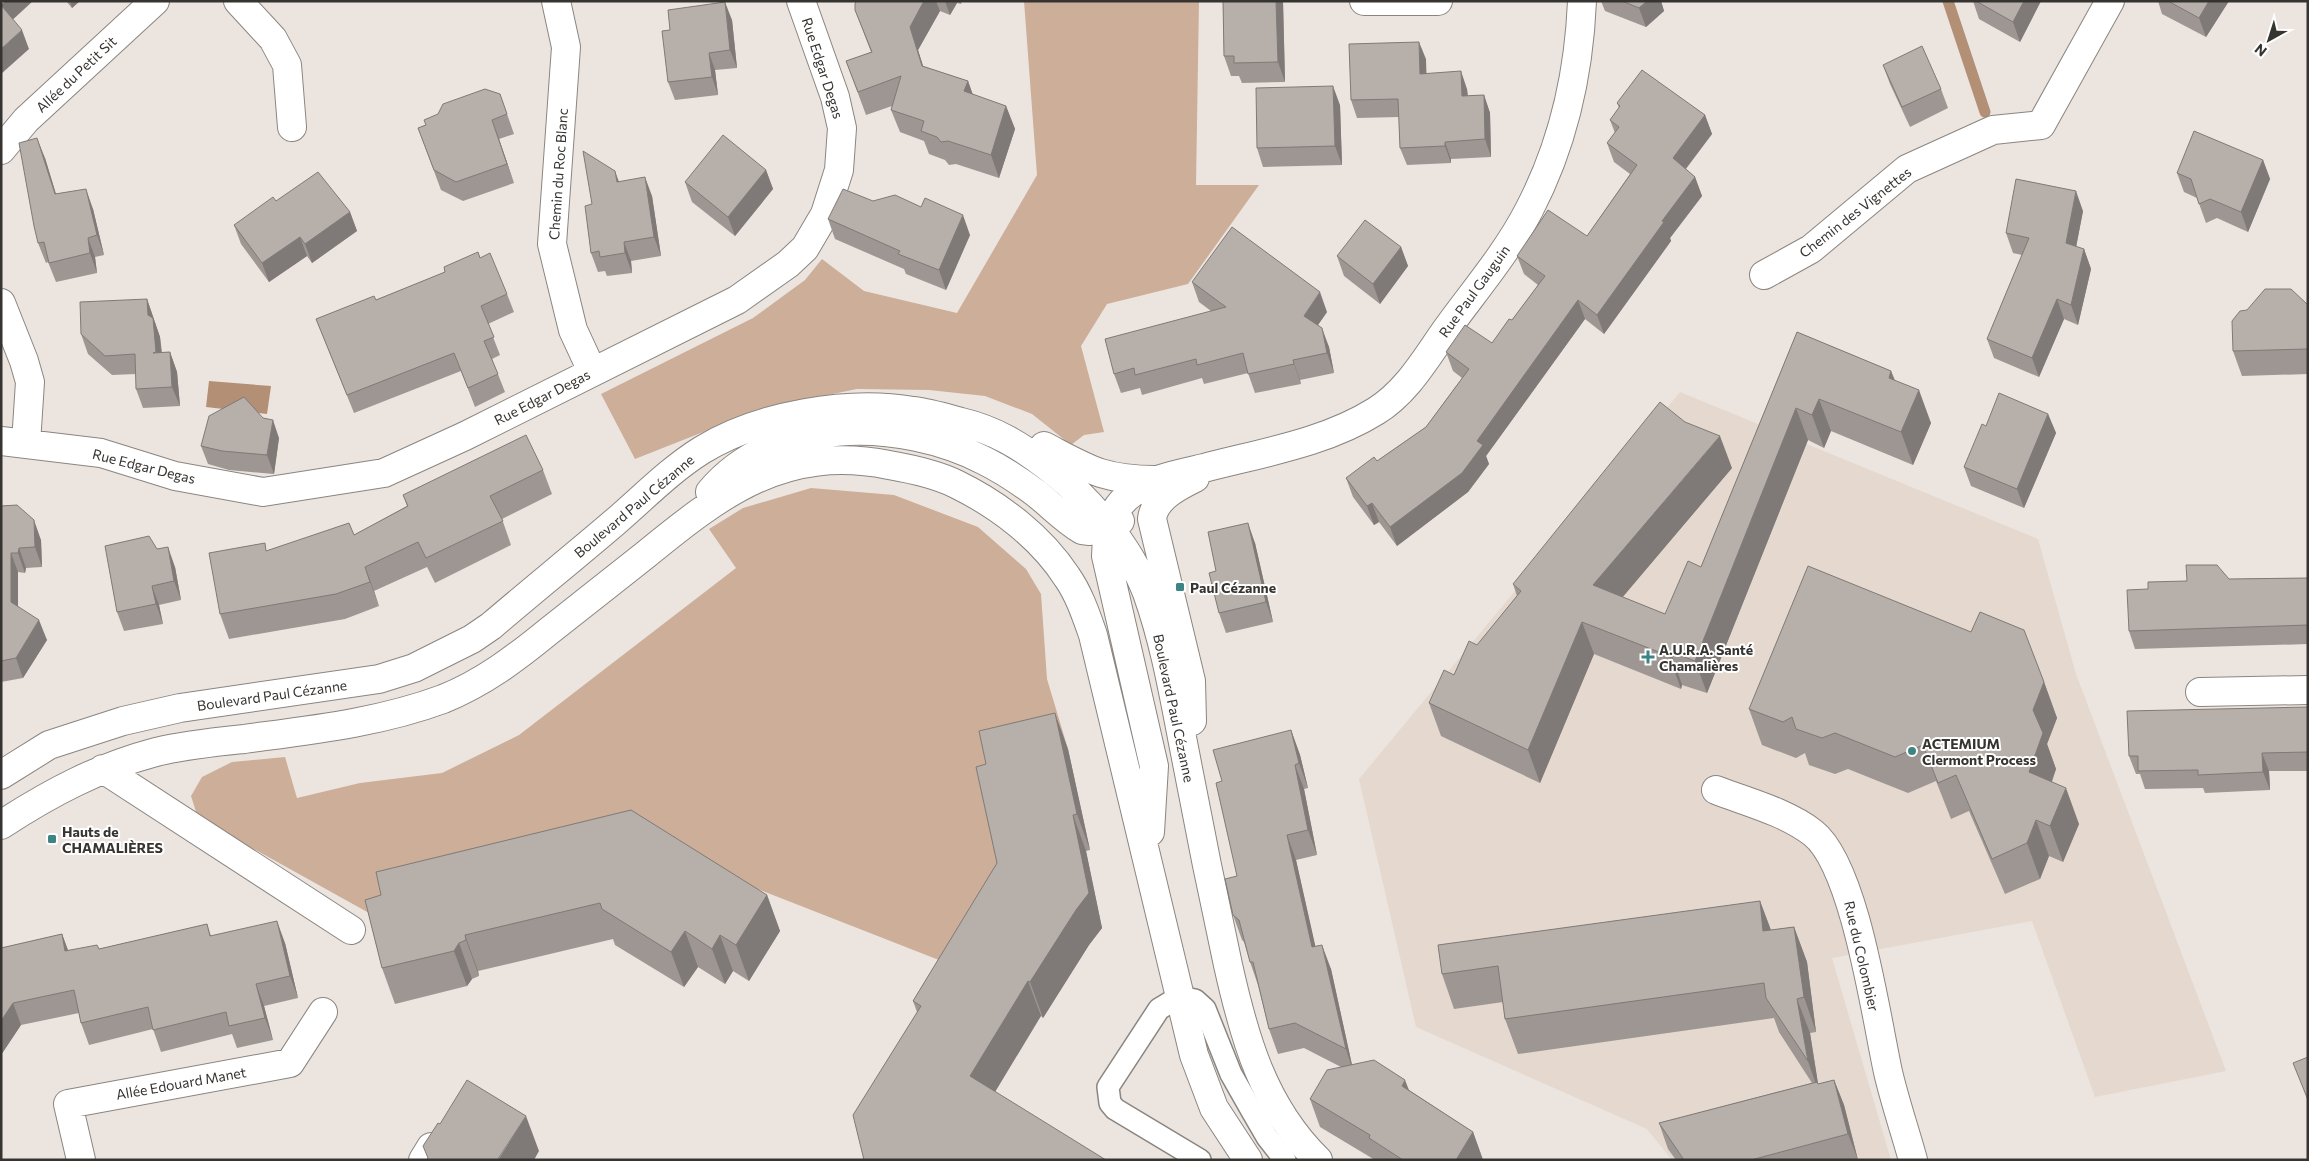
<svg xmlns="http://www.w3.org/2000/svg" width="2309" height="1161" font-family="Commissioner,sans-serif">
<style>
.built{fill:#e5d8ce}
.green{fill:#ccae99}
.water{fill:#b28f75}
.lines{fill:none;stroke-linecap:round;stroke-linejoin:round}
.stream{stroke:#b28f75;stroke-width:11}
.service-casing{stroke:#8b8580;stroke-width:24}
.minor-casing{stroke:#8b8580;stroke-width:30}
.service{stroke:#fff;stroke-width:21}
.minor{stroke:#fff;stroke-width:28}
.wall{fill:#9d9692}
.shaded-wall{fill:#7f7a77}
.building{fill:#b6afaa;stroke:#7f7a77}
.poi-dot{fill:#3d8583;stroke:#fff;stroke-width:2}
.labels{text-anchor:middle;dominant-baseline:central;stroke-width:4;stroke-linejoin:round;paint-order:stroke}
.street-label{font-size:14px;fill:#363431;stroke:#fff}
.poi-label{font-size:14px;font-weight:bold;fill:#363431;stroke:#fff;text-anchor:start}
</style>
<rect width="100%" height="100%" fill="#ece5df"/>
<!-- built -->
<path class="built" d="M1680 392 2038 539 2076 674 2226 1071 2095 1097 2032 921 1832 958 1891 1160H1672L1647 1129 1416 1027 1359 779Z"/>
<!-- green -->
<path class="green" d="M1024 1H1199L1196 185H1259L1188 284 1107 304 1081 346 1104 432 1084 435 1071 445 1032 414 985 396 929 390 857 389 764 408 635 459 601 394 753 318 805 280 822 259 864 291 957 313 1037 175Z
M811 488 894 495 978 527 1026 569 1041 594 1047 679 1068 749 1006 906 967 971 645 845 369 913 198 818 191 796 202 777 232 762 285 757 297 798 360 783 442 773 519 735 736 568 709 529 743 508Z"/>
<!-- water -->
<path class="water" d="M209 381 271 386 267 414 206 407Z"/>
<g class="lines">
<!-- stream -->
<path class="stream" d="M1948 1 1985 112"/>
<!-- service casing -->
<g class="service-casing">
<path id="service" d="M1200 1160 1115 1109 1110 1103 1108 1087 1159 1009 1179 997 1195 1000 1205 1009 1231 1074 1252 1111 1267 1137 1285 1160"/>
</g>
<!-- minor casing -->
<g class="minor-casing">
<path id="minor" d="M238 1 273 39 287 65 292 127
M556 1 566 47 552 244 573 330 592 371
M1364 1H1438
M1 150 26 120 155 1
M1764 275 1811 249 1907 169 1993 130 2041 125 2110 1
M1 303 24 361 30 382 26 443
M1 441 101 453 175 476 263 492 384 473 465 436 737 300 788 264 805 248 825 214 839 170 842 128 835 97 801 1
M1044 446C1088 469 1103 480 1155 480
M710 492C774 415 902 418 985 461 1003 470 1021 482 1037 494 1052 506 1065 520 1082 530L1090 531 1120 521
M2200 692 2308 690
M1192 721 1191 681 1152 519C1154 498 1179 486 1195 478
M103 769 351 930
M1 775 49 745 123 721 180 708 379 679 414 668 472 639 491 626C532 591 574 557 615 522 644 497 670 470 702 450 759 415 848 400 913 411 929 413 946 418 961 422 995 430 1021 446 1048 467 1087 496 1130 547 1147 593 1166 646 1175 703 1186 758 1199 827 1213 896 1228 965 1244 1037 1263 1106 1318 1160
M1716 790C1747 802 1786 812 1813 833 1855 866 1876 1017 1888 1072 1895 1102 1905 1131 1913 1160
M1 825C50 793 99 767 156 752 184 745 215 742 244 739 311 730 378 723 443 699 483 683 516 658 549 631 581 606 612 581 644 556 721 493 784 444 889 465 912 469 936 474 956 484 999 505 1041 537 1067 577 1079 594 1086 615 1093 635L1194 1055 1214 1108 1248 1160
M1150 832 1154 766 1106 556C1107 533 1108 515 1126 498 1147 479 1178 474 1204 468 1261 453 1325 443 1376 411 1407 392 1426 358 1446 330 1474 291 1507 253 1529 210 1563 145 1579 74 1582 1
M81 1160 68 1104 290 1063 323 1012
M423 1160 431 1147"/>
</g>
<!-- service -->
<use href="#service" class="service"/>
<!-- minor -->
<use href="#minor" class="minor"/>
</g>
<!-- wall -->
<path class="wall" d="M66 1H80L72 8Z
M856 1H962L961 4 957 3 950 15 940 11 918 50 923 66 968 81 973 95 1006 106 1015 129 999 178 956 164 949 165 945 160 929 154 924 141 900 132 891 110 892 106 866 115 846 61 871 52 855 10Z
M1223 1H1283L1285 82 1242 83 1239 76H1231L1224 56Z
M1601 1H1661L1664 11 1646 27 1605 11Z
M1973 1H2041L2020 42 1979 19Z
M2158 1H2229L2206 37 2162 14Z
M732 20 737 68 715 70 718 95 675 100 668 82Z
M1426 59V73L1467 89 1468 96 1484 95 1490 113 1491 157 1451 159V163L1407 165 1400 148 1399 117 1357 118 1351 100Z
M1883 65 1941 89 1948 108 1910 127 1890 84Z
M500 94 514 134 499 139 514 183 463 201 441 190 418 128Z
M1617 103 1705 115 1712 134 1686 169 1695 177 1702 196 1670 238 1671 241 1604 334 1585 319 1486 456 1489 464 1468 492 1397 546 1379 522 1374 525 1353 497 1346 478 1377 461 1426 427 1462 378 1453 371 1446 352 1492 343 1512 320 1538 285 1524 274 1517 256 1587 236 1630 174 1614 162 1607 143 1615 133 1610 120 1619 108Z
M1340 105 1342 165 1263 167 1257 148Z
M45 158 56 194 93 209 104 255 95 257 97 273 56 282 48 262 46 263 38 243Z
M2263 160 2270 179 2248 232 2217 218 2206 223 2197 198 2184 192 2177 173Z
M766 170 773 189 735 236 692 202 685 182Z
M619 181 652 196 661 256 631 261 632 273 607 276 605 271 598 272 591 253 592 204Z
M276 201 350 212 357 231 312 263 307 256 269 282 241 244 234 225Z
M873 201 921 207 970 235 946 290 906 274 904 269 835 239 828 219Z
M2083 211 2076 247 2084 249 2091 269 2078 325 2064 319 2039 377 1994 358 1987 339 2022 255 2013 253 2006 233Z
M1401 247 1408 266 1380 304 1344 276 1337 256Z
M480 258 507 294 514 312 488 324 500 355 492 359 505 392 475 407 461 371 354 413 316 319 376 300Z
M1192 282 1327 312 1318 325 1329 347 1334 373 1300 380 1301 384 1255 393 1248 373 1204 384 1202 378 1142 395 1140 388 1121 393 1114 374 1211 311 1199 302Z
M147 299 160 337 162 352H170L177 372 180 406 143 408 136 389V374L112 375 88 354 81 334Z
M2308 305V374L2242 376 2233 351Z
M1797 332 1891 371 1895 380 1931 423 1913 465 1831 431 1824 448 1808 440 1707 693 1682 685 1681 689 1594 654 1540 783 1441 736 1429 703 1454 675 1517 596 1513 584 1732 468 1622 597 1665 614 1701 567Z
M2048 414 2056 433 2024 508 1971 486 1964 467 1986 426Z
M279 438 274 474 229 470 208 464 201 446Z
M543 470 552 494 502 519 511 545 435 583 427 567 374 591 379 606 345 619 229 639 220 614 268 551 354 535 407 506 403 495Z
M1 506 41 540 42 567 26 568 25 573 18 572V607L47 640 23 678 1 682Z
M1255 543 1273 622 1226 633 1219 613 1216 571Z
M157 549 175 567 181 600 159 605 163 624 124 631 117 612Z
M2308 578V644L2135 649 2129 631 2148 589 2229 579Z
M1971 632 2044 682 2057 718 2047 744 2056 769 2052 782 2079 824 2063 862 2049 856 2040 879 2005 894 1969 811 1951 819 1936 781 1908 793 1848 769 1835 774 1809 765 1805 753 1796 758 1762 745 1749 709Z
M2308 707V771H2269L2270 790 2205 793 2203 788 2145 789 2140 774H2136L2129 756Z
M1291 730 1300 755 1308 788 1304 789 1317 855 1296 860 1315 946 1331 969 1352 1065 1409 1090 1473 1132 1483 1160H1375L1320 1127 1310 1099 1341 1067 1304 1048 1278 1054 1269 1029 1258 985 1250 962 1244 942 1242 940 1233 915 1237 876 1222 781Z
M1068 749 1090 850 1086 851 1102 928 1089 945 1043 1018 1041 1016 864 1160 917 1012 913 1001Z
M767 895 780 931 749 981 733 971 725 984 698 967 684 987 615 945 613 939 478 971 479 976 472 979 467 986 395 1004 382 968 365 900Z
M1760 901 1771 930 1794 927 1807 962 1816 1032 1810 1033 1818 1084 1834 1080 1844 1105 1858 1160H1676L1668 1149 1659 1123 1812 1083 1779 1032 1774 1018 1518 1054 1505 1019 1503 1002 1454 1009 1442 974Z
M207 924 211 936 285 943 298 998 264 1006 273 1040 237 1048 232 1034 161 1052 153 1029 89 1045 81 1023 79 1013 21 1025 1 1055V948L62 934 68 950 99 949Z"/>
<!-- shaded-wall -->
<path class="shaded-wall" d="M5 1H33L8 24 1 5Z
M70 1H80L72 8Z
M924 1H936L940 11 918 50 930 88 922 66 910 27Z
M945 1H956L957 3 950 15Z
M1276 1H1283L1285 82 1278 62Z
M1647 1H1661L1664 11 1646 27 1639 8Z
M2024 1H2041L2020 42 2013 22Z
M2209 1H2229L2206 37 2199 18Z
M725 2 732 20 737 68 730 50Z
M22 30 29 49 1 74V49Z
M1419 42 1426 59 1427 91 1420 74Z
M709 53 715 70 718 95 712 77Z
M1461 71 1467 89 1469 114 1462 96Z
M968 81 976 104 964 91Z
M1333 86 1340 105 1342 165 1335 146Z
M1484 95 1490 113 1491 157 1485 139Z
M1006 106 1015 129 999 178 991 155Z
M1705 115 1712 134 1680 176 1673 158Z
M492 120 499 139 514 183 507 164Z
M37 138 45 158 62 214 55 194Z
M1445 142 1451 159V163L1445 146Z
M2263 160 2270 179 2248 232 2241 212Z
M766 170 773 189 735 236 728 217Z
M615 171 622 190 617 182Z
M645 177 652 196 661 256 654 237Z
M1695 177 1702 196 1670 238 1671 241 1604 334 1597 315 1662 221Z
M86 189 93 209 104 255 97 235Z
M2076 191 2083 211 2073 263 2066 243Z
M350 212 357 231 312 263 305 244Z
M963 215 970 235 946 290 939 270Z
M300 237 307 256 269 282 262 263Z
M88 238 95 257 97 273 90 253Z
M624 242 631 261 632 273 625 253Z
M1401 247 1408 266 1380 304 1373 284Z
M2084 249 2091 269 2078 325 2071 305Z
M1320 292 1327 312 1311 335 1304 316Z
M147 299 160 337 163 372 156 352 148 315Z
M2057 299 2064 319 2039 377 2032 358Z
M1578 300 1585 319 1486 456 1489 464 1468 492 1397 546 1390 527 1477 441Z
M1322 328 1329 347 1334 373 1327 353Z
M170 352 177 372 180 406 172 387Z
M1293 360 1300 380 1301 384 1294 364Z
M1891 371 1903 404 1889 378Z
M1919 390 1931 423 1913 465 1901 432Z
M1819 399 1831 431 1824 448 1812 415Z
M1796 408 1808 440 1707 693 1695 661Z
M2048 414 2056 433 2024 508 2017 489Z
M273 420 279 438 274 474 267 455Z
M1720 436 1732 468 1605 618 1593 585Z
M1372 503 1379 522 1374 525 1367 506Z
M34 520 41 540 42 567 35 547Z
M1248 523 1255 543 1273 622 1266 602Z
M168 547 175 567 181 600 174 581Z
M19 548 26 568 25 573 18 553Z
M11 553 18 572V622L11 602Z
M365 567 374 591 379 606 370 582Z
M152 586 159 605 163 624 156 604Z
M39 620 47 640 23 678 16 658Z
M1582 622 1594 654 1540 783 1528 750Z
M1671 652 1682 685 1681 689 1669 656Z
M2044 682 2057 718 2047 744 2056 769 2042 808 2029 772 2033 710Z
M1055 713 1068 749 1090 850 1077 814Z
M1291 730 1300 755 1308 788 1299 763Z
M2262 753 2269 771 2270 790 2263 772Z
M1295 765 1304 789 1317 855 1308 830Z
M2066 788 2079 824 2063 862 2050 826Z
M1073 815 1086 851 1102 928 1089 945 1043 1018 1030 982Z
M2036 820 2049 856 2040 879 2027 843Z
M1287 835 1296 860 1321 971 1312 947Z
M767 895 780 931 749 981 736 945Z
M1760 901 1773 936 1763 931Z
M277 921 285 943 298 998 290 976Z
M1794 927 1807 962 1816 1032 1804 997Z
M685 931 698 967 684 987 671 952Z
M62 934 70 956 65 951Z
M465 935 478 971 479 976 466 940Z
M720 935 733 971 725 984 712 949Z
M459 943 472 979 467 986 454 951Z
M1322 945 1331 969 1354 1074 1346 1049Z
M1028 981 1041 1016 983 1112 970 1076Z
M256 984 264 1006 273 1040 265 1018Z
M1797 999 1810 1033 1820 1096 1808 1061Z
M13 1003 21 1025 1 1055V1021Z
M1405 1080 1416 1108 1402 1086Z
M1834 1080 1844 1105 1858 1160 1848 1134Z
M526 1116 539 1151 534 1160H498Z
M1473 1132 1483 1160H1456Z"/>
<!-- building -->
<path class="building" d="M856 1H924L910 27 922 66 968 81 964 91 1006 106 991 155 948 141 941 142 937 137 921 131 924 121 891 110 901 76 858 92 846 61 872 52 855 10V4Z
M1223 1H1276L1278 62 1234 63V56H1224Z
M1622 1H1647L1639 8Z
M1976 1H2024L2013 22Z
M2168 1H2209L2199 18Z
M725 2 730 50 709 53 712 77 668 82 662 31 670 30 668 10Z
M1 5 22 30 1 49Z
M1419 42 1420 74 1461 71 1462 96 1484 95 1485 139 1445 142V146L1400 148 1398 99 1351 100 1349 44Z
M1922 46 1941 89 1902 107 1883 65Z
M1642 70 1705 115 1673 158 1695 177 1662 221 1664 222 1597 315 1578 300 1477 441 1483 445 1462 473 1390 527 1372 503 1367 506 1346 478 1374 457 1377 461 1426 427 1469 369 1446 352 1465 325 1492 343 1509 319 1512 320 1545 276 1517 256 1548 210 1587 236 1637 165 1607 143 1619 127 1610 120 1620 106 1617 103Z
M1333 86 1335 146 1257 148 1256 88Z
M485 89 500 94 507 114 492 120 507 164 456 182 434 170 418 128 426 125 424 120 438 114 443 104Z
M2194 131 2263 160 2241 212 2210 199 2199 204 2191 179 2177 173Z
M723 135 766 170 728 217 685 182Z
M37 138 55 194 86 189 97 235 88 238 90 253 49 263 44 242 38 243 34 226 19 143Z
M583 151 615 171 617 182 645 177 654 237 624 242 625 253 600 257 599 251 591 253 585 206 592 204Z
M318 172 350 212 305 244 300 237 262 263 234 225 273 197 276 201Z
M2016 179 2076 191 2066 243 2084 249 2071 305 2057 299 2032 358 1987 339 2029 238 2006 233Z
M843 189 873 201 895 195 921 207 925 198 963 215 939 270 898 254 900 251 828 219Z
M1365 220 1401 247 1373 284 1337 256Z
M1232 227 1320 292 1304 316 1322 328 1327 353 1293 360 1294 364 1248 374 1243 353 1197 365 1196 359 1135 375 1134 368 1114 374 1105 339 1226 307 1192 282Z
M478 252 480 258 490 253 507 294 481 306 494 337 484 341 498 374 468 388 454 353 347 395 316 319 374 296 376 300 445 272 444 267Z
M2265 289H2291L2308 305V349L2233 351 2232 321 2240 311 2247 310Z
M147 299 148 315 153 318 156 352 153 353 170 352 172 387 136 389 135 354 105 356 81 334 80 302Z
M1797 332 1891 371 1889 378 1919 390 1901 432 1819 399 1812 415 1796 408 1695 661 1671 652 1669 656 1582 622 1528 750 1429 703 1444 670 1454 675 1469 641 1477 645 1521 591 1513 584 1660 402 1685 422 1720 436 1593 585 1665 614 1688 561 1701 567Z
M1999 393 2048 414 2017 489 1964 467 1982 424 1986 426Z
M244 397 263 418 273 420 267 455 222 451 201 446 209 416Z
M526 435 543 470 490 496 503 521 426 558 418 542 365 567 370 582 336 594 220 614 209 553 265 543 266 551 349 523 354 535 408 506 403 495Z
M17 505 34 520 35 547 19 548 18 553H11V602L39 620 16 658 1 661V506Z
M1248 523 1266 602 1219 613 1209 573 1216 571 1208 532Z
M149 536 157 549 168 547 174 581 152 586 156 604 117 612 105 546Z
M2186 565H2217L2229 579 2308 578V625L2129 631 2127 590 2148 589V582L2187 581Z
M1808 566 1971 632 1980 612 2024 630 2044 682 2033 710 2043 733 2029 772 2066 788 2050 826 2036 820 2027 843 1992 859 1956 775 1938 783 1923 745 1895 757 1835 733 1822 738 1796 729 1792 717 1783 722 1749 709Z
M2308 707V752L2262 753 2263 772 2198 775V770L2138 771V756H2129L2127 711Z
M1055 713 1077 814 1073 815 1089 893 1076 910 1030 982 1028 981 970 1076 1106 1160H864L853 1115 921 1006 913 1001 997 863 976 767 986 764 979 731Z
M1291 730 1299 763 1295 765 1308 830 1287 835 1312 947 1322 945 1346 1049 1295 1023 1269 1029 1253 962H1250L1239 920 1233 915 1225 879 1237 876 1216 783 1222 781 1213 750Z
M631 810 767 895 736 945 720 935 712 949 685 931 671 952 602 909 600 903 465 935 466 940 459 943 454 951 382 968 365 900 381 895 376 872Z
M1760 901 1763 931 1794 927 1804 997 1797 999 1808 1061 1766 998 1764 983 1505 1019 1498 966 1442 974 1438 945Z
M277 921 290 976 256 984 265 1018 229 1026 226 1012 153 1030 148 1007 81 1023 74 990 13 1003 1 1021V948L62 934 65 951 97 945 99 949 207 924 210 936Z
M2308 1057V1100L2293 1063Z
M1374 1060 1405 1080 1402 1086 1473 1132 1456 1160H1403L1369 1138 1370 1135 1310 1099 1327 1070Z
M467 1080 526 1116 498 1159 499 1160H426L428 1158 423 1146 438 1123 440 1124Z
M1834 1080 1848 1134 1751 1160H1684L1659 1123 1817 1082 1818 1084Z"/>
<!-- markers -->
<g class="poi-dot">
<rect x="1175" y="582" width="10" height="10" rx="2.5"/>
<path d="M1645.5 649.5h5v5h5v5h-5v5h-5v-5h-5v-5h5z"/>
<circle cx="1912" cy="751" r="5"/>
<rect x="47" y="834" width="10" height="10" rx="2.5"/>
</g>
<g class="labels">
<!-- street labels -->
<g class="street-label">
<text transform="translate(823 68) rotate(72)">Rue Edgar Degas</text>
<text transform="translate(76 74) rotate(-43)">Allée du Petit Sit</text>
<text transform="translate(558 174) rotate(-86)">Chemin du Roc Blanc</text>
<text transform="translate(1855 212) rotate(-38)">Chemin des Vignettes</text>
<text transform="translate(1474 291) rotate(-54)">Rue Paul Gauguin</text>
<text transform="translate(542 397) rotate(-27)">Rue Edgar Degas</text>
<text transform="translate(144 466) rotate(14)">Rue Edgar Degas</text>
<text transform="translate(634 506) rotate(-40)">Boulevard Paul Cézanne</text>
<text transform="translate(272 695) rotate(-8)">Boulevard Paul Cézanne</text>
<text transform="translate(1174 708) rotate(78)">Boulevard Paul Cézanne</text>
<text transform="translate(1862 956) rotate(77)">Rue du Colombier</text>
<text transform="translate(181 1083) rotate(-10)">Allée Edouard Manet</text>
</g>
<!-- poi labels -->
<g class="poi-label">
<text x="1190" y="587">Paul Cézanne</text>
<text x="1659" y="649">A.U.R.A. Santé<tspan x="1659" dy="16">Chamalières</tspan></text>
<text x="1922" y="743">ACTEMIUM<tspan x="1922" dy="16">Clermont Process</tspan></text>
<text x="62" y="831">Hauts de<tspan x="62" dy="16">CHAMALIÈRES</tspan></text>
</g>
</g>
<!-- border -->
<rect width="2309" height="1161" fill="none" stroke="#363431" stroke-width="5"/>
<!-- north arrow -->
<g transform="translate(2269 40) rotate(219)" stroke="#ffffff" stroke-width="4" paint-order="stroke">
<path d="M0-4L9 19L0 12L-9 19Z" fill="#363431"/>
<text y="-8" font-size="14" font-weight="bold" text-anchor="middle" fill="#363431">N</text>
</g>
</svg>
